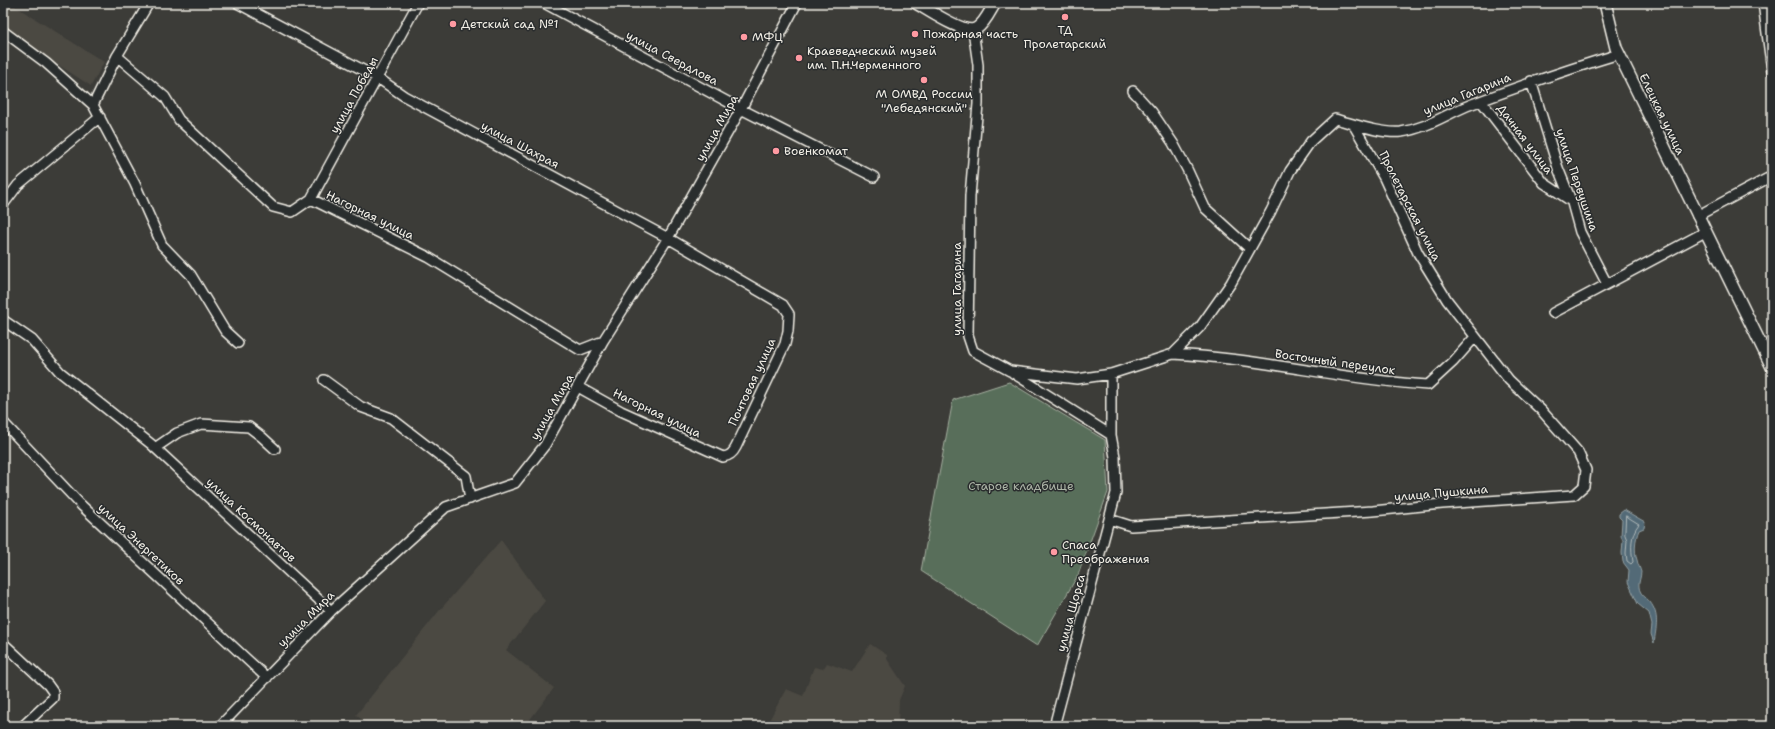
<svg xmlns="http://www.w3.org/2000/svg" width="1775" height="729" font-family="'Shantell Sans',sans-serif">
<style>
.built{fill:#4b4942}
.green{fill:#586e5a;stroke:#a6b0a1}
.water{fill:#526a77;stroke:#93a0a4}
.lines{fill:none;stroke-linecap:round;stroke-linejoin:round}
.shore{stroke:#b3bbbb;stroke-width:1}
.minor-casing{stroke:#f4f1e8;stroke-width:12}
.major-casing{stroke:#f4f1e8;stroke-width:14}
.minor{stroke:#2a2d2e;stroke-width:9}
.major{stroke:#2a2d2e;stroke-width:11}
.poi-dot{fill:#ff9aa2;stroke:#2a2d2e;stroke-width:1.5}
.labels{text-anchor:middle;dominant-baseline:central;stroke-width:3;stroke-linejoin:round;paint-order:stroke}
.poi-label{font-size:12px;fill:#f4f1e8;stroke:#2a2d2e;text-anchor:start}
.street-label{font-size:12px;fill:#f4f1e8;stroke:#2a2d2e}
.park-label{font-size:12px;fill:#aeb6a8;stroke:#2a2d2e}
</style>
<rect width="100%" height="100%" fill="#3c3c38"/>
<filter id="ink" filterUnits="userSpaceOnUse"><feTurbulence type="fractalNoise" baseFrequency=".025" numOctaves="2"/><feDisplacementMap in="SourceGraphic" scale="8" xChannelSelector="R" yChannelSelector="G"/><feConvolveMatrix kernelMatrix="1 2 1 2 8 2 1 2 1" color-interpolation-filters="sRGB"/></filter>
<g filter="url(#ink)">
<!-- built -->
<path class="built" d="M3 3H10L104 62 91 86 3 29Z
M501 540 545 601 506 650 554 688 525 726H370L356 715 439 611Z
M870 644 887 655V659L905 686 899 700 898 726H766L786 689 803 696 814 667 823 669 827 663 852 672Z"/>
<!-- green -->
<path class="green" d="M1009 382 1105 440 1108 492 1078 575 1037 646 921 571 953 400Z"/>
<!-- water -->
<path class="water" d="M1624 510 1645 522 1644 528 1639 530C1635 539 1634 551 1637 560 1638 565 1640 568 1641 572 1641 577 1638 583 1639 587 1640 595 1646 597 1650 602 1660 615 1656 628 1654 643L1651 634 1652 625 1649 613 1638 604 1628 582 1629 570 1623 562 1622 553 1623 540 1621 536 1622 520 1619 517V514Z"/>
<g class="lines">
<!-- shore -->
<path class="shore" d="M1626 516 1639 524C1630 535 1631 548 1633 562L1631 564 1627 561 1626 553 1627 540 1625 535Z"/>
<!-- minor casing -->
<g class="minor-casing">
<path id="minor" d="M237 3 378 78 404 96 668 238 783 305 789 314 788 331 785 344 736 447C733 453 730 456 723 457L621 411 578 387
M544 3 741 109 874 177
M1763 3 1772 71
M973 30 978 65V104L970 196 968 336 973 351 1010 371 1077 379 1111 374 1173 354 1200 327 1231 283 1271 211 1290 171 1311 141 1335 119C1354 124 1382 134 1401 132 1428 128 1448 113 1472 104 1520 86 1569 69 1619 54
M3 31 46 63 93 105 135 184 162 245 191 275 225 331 238 343
M117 56 165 97 179 120 273 207 292 212 311 199 418 3
M1531 81 1558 168 1572 203 1580 232 1607 284
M1133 91 1152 112 1173 143 1187 169 1205 208 1250 249
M1481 101 1544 183 1571 201
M93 105 117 56 149 3
M311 199 428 257 580 350 603 341
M3 205 18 185 100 117
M1697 216 1772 176
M1553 313 1705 232
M3 320 32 340 60 372 151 444 331 611
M1173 354C1258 358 1343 380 1428 385L1453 362 1475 337
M1013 373 1111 435
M324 380 361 407 391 418 466 476 470 499
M3 422 81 505 267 678
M155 448 177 433 201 424 249 427 262 437 275 449
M1109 519 1131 526 1373 511 1442 504 1574 495 1584 486 1586 470 1578 452 1541 410 1509 380 1447 300 1418 253 1384 178 1353 124
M3 643 48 685 53 692V698L23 726
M220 726 331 611 446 507 515 483 545 445 603 341 668 238 741 109 797 3
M1055 726 1056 719 1116 493 1115 457 1111 435V374"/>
</g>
<!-- major casing -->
<g class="major-casing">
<path id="major" d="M916 3C927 9 966 36 977 28 985 23 990 11 995 3
M1605 3 1616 48 1772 367"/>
</g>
<!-- minor -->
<use href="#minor" class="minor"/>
<!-- major -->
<use href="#major" class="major"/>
</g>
</g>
<!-- markers -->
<g class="poi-dot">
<circle cx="1065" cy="17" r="4"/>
<circle cx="453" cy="24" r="4"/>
<circle cx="915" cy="34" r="4"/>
<circle cx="744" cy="37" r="4"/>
<circle cx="799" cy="58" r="4"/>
<circle cx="924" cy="80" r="4"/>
<circle cx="776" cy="151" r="4"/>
<circle cx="1054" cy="552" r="4"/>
</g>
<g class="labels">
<!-- poi labels -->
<g class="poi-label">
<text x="461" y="24">Детский сад №1</text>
<text x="1065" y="30" text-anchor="middle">ТД<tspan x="1065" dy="14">Пролетарский</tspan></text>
<text x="923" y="34">Пожарная часть</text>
<text x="752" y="37">МФЦ</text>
<text x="807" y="51">Краеведческий музей<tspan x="807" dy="14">им. П.Н.Черменного</tspan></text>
<text x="924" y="94" text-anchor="middle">М ОМВД России<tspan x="924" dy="14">"Лебедянский"</tspan></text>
<text x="784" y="151">Военкомат</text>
<text x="1062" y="545">Спаса<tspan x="1062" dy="14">Преображения</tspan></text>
</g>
<!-- street labels -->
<g class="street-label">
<text transform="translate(672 58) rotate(28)">улица Свердлова</text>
<text transform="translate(1467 94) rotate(-22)">улица Гагарина</text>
<text transform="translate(354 95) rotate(-61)">улица Победы</text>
<text transform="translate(1662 114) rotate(64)">Елецкая улица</text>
<text transform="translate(717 128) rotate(-61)">улица Мира</text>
<text transform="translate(1525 139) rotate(53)">Дачная улица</text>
<text transform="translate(520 145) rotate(28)">улица Шахрая</text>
<text transform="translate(1577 180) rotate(71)">улица Первушина</text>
<text transform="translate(1410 206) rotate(63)">Пролетарская улица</text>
<text transform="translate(370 215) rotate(26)">Нагорная улица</text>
<text transform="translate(957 289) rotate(-90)">улица Гагарина</text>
<text transform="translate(1335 362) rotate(8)">Восточный переулок</text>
<text transform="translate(752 382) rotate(-65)">Почтовая улица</text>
<text transform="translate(552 407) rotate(-60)">улица Мира</text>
<text transform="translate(657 413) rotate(26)">Нагорная улица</text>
<text transform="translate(1441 493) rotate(-5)">улица Пушкина</text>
<text transform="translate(251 520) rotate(43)">улица Космонавтов</text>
<text transform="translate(141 544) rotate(43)">улица Энергетиков</text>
<text transform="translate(1071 613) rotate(-75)">улица Щорса</text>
<text transform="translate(306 619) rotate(-45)">улица Мира</text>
</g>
<!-- park labels -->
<g class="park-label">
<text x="1021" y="486">Старое кладбище</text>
</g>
</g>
<!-- margin -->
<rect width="1775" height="729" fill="none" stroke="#2a2d2e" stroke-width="16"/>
<rect x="8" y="8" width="1759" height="713" fill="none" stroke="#f4f1e8" stroke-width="1.5" filter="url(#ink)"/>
</svg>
